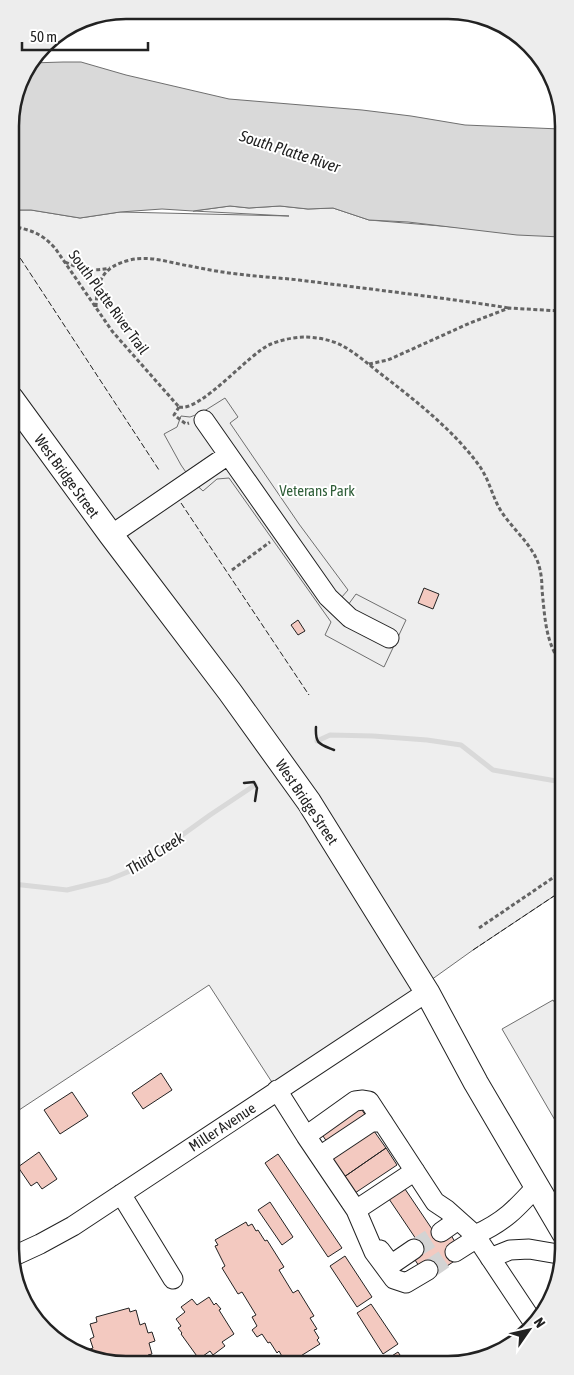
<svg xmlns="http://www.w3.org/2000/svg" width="574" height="1375" font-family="'Asap Condensed',sans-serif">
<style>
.green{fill:#eee;stroke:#6f6f6f}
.parking{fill:#ededed;stroke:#6f6f6f}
.water{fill:#d9d9d9;stroke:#6f6f6f}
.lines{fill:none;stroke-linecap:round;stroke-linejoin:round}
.stream{stroke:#d9d9d9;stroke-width:5}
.building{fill:#f3c9c0;stroke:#222}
.minor-tunnel{stroke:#d3d3d3;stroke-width:19;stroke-dasharray:19 9;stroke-linecap:butt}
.minor-casing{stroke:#222;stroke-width:21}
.major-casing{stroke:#222;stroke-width:26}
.path{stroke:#646464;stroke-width:3;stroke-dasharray:4 2.5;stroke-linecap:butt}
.minor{stroke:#fff;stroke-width:19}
.major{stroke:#fff;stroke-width:24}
.fence{stroke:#222;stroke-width:1;stroke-dasharray:6 2.5;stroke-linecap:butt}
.wall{stroke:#222;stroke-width:2.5}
.labels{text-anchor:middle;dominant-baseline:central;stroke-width:4;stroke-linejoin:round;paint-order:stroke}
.street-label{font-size:15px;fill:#222;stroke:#fff}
.park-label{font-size:15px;fill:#2f5e38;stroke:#fff}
.water-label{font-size:16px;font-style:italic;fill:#222;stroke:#fff}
.rim{fill:none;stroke:#222;stroke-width:2.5}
</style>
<rect width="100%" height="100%" fill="#fff"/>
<!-- green -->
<path class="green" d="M230 206 249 208 280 206 308 209 333 208 369 220 561 236 563 890 473 950 277 1090 209 985 13 1114 11 210H31L80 218 120 212 289 216 193 211Z"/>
<!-- parking -->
<path class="parking" d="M225 398 238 417 230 423 299 524 348 590 341 598 348 605 356 594 406 620 384 667 325 635 331 622 229 478 217 479 203 491 192 481 181 465 164 434 177 427 181 416 190 417 201 413Z
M553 1000 563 1016V1134L502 1029Z"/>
<!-- water -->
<path class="water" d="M63 62H81L126 75 229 99 362 110 411 116 465 125 560 129 561 237 517 235 408 222 369 220 333 208 308 209 280 206 249 208 230 206 193 211 162 209 120 212 80 218 31 210H11L10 118 22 75 31 63Z"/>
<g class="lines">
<!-- stream -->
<path class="stream" d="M317 741 330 735 373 736 427 740 461 745 493 770 562 782
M13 884 67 890 108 880 135 869 210 815 255 785"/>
</g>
<!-- building -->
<path class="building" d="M424 588 439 594 433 609 418 603Z
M298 620 305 631 298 635 291 625Z
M161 1073 172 1090 143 1109 132 1093Z
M72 1092 88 1116 60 1134 44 1110Z
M360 1107 368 1119 329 1145 321 1133Z
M374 1131 386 1148 344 1177 332 1159Z
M386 1148 397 1165 355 1193 344 1177Z
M39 1152 57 1179 42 1189 37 1182 31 1186 18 1167Z
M278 1154 342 1248 328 1257 265 1163Z
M405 1189 432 1229 437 1226 449 1232 457 1245 459 1258 432 1276 421 1269 413 1257 410 1243 416 1239 389 1199Z
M270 1202 293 1237 282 1245 258 1210Z
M246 1222 248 1226 252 1224 256 1231 258 1230 265 1241 267 1240 284 1267 279 1270 293 1293 298 1290 314 1316 310 1318 317 1329 314 1330 319 1338 317 1340 320 1344 291 1362 287 1358 284 1360 279 1351 277 1353 270 1342 268 1343 262 1334 257 1337 252 1330 257 1326 252 1317 256 1315 242 1292 238 1294 222 1268 225 1266 215 1246 218 1245 215 1240Z
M345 1256 372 1297 357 1307 330 1266Z
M209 1297 214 1305 216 1303 221 1309 219 1310 234 1334 222 1342 225 1346 213 1355 210 1351 199 1359 181 1334 182 1333 178 1328 181 1326 176 1319 185 1312 181 1307 192 1299 197 1305Z
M371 1304 398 1344 383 1354 357 1313Z
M129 1308 130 1312 136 1310 140 1325 145 1323 148 1333 152 1332 155 1341 149 1343 152 1354 148 1355 150 1363H104L90 1355 88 1350 93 1348 90 1339 94 1337 90 1324 97 1322 96 1317Z
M398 1352 404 1361 384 1362V1361Z"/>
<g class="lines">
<!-- minor-tunnel -->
<path class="minor-tunnel" d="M414 1249 441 1232
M428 1270 455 1252"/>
<!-- minor casing -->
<g class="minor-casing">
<path id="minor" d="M204 420 328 597 350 618 389 638
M111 535 228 455
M277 1090 306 1136 356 1210 374 1252 394 1279 406 1283 428 1270
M306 1136 355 1101 363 1100 369 1101 435 1202 447 1210 475 1235 535 1325
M320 1156 371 1122H383
M121 1194 173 1279
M356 1210 415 1171
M441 1232 458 1220
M475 1235C504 1222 516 1209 537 1186
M380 1250 389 1262H395L414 1249
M455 1252 477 1238
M14 1256 40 1244 73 1226 427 992
M490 1258 510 1250 529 1249 564 1255"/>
</g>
<!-- major casing -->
<g class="major-casing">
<path id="major" d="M11 398 111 535 230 692 309 802 427 992 476 1083 564 1233"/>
</g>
<!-- path -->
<path class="path" d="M11 226C31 230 41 233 55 248L112 331 179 407
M65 262C80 269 93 272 110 268
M96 307C97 281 102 267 130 260 150 255 170 263 190 266 208 270 227 273 246 275 263 277 281 278 299 280 369 289 439 297 509 308
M369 364 388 360 470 323 509 308 561 311
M179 407C201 412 249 353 271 344 281 340 294 337 305 337 316 337 331 340 341 345 356 353 368 364 381 374 416 401 452 429 478 464 490 480 492 497 501 511 512 528 529 542 537 560 541 570 542 580 542 590 545 617 545 642 562 665
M179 407 174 415 186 424 189 423
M232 570 270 542
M479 928 563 871"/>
<!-- minor -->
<use href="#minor" class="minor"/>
<!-- major -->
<use href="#major" class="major"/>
<!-- fence -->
<path class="fence" d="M11 244 159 470
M181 503 309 695
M473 950 563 890"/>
<!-- wall -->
<path class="wall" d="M316 727C315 744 319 744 334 750
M244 783 254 782 257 788 255 801"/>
</g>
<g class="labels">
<!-- street labels -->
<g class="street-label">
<text transform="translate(109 302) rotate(54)">South Platte River Trail</text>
<text transform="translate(67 476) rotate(54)">West Bridge Street</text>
<text transform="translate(307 802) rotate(56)">West Bridge Street</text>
<text transform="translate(222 1127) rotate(-33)">Miller Avenue</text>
</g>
<!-- park labels -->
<g class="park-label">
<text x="317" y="490">Veterans Park</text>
</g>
<!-- water labels -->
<g class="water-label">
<text transform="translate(290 151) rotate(18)">South Platte River</text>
<text transform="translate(155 853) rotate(-33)">Third Creek</text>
</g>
</g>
<!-- crop -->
<path d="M0 0H574V1375H0ZM126 19H448A107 107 0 0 1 555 126V1249A107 107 0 0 1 448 1356H126A107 107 0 0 1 19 1249V126A107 107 0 0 1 126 19Z" fill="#ededed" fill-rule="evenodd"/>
<path class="rim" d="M126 19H448A107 107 0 0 1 555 126V1249A107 107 0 0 1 448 1356H126A107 107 0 0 1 19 1249V126A107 107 0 0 1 126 19Z"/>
<!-- north arrow -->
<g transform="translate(529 1330) rotate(56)" stroke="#ffffff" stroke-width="4" paint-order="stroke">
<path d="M0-4L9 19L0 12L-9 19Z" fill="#222222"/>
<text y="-8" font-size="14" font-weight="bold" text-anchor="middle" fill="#222222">N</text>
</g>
<!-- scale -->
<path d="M22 42v8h126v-8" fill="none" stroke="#222222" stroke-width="2.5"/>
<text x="30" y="42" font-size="15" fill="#222222" stroke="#ffffff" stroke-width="4" paint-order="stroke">50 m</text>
</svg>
